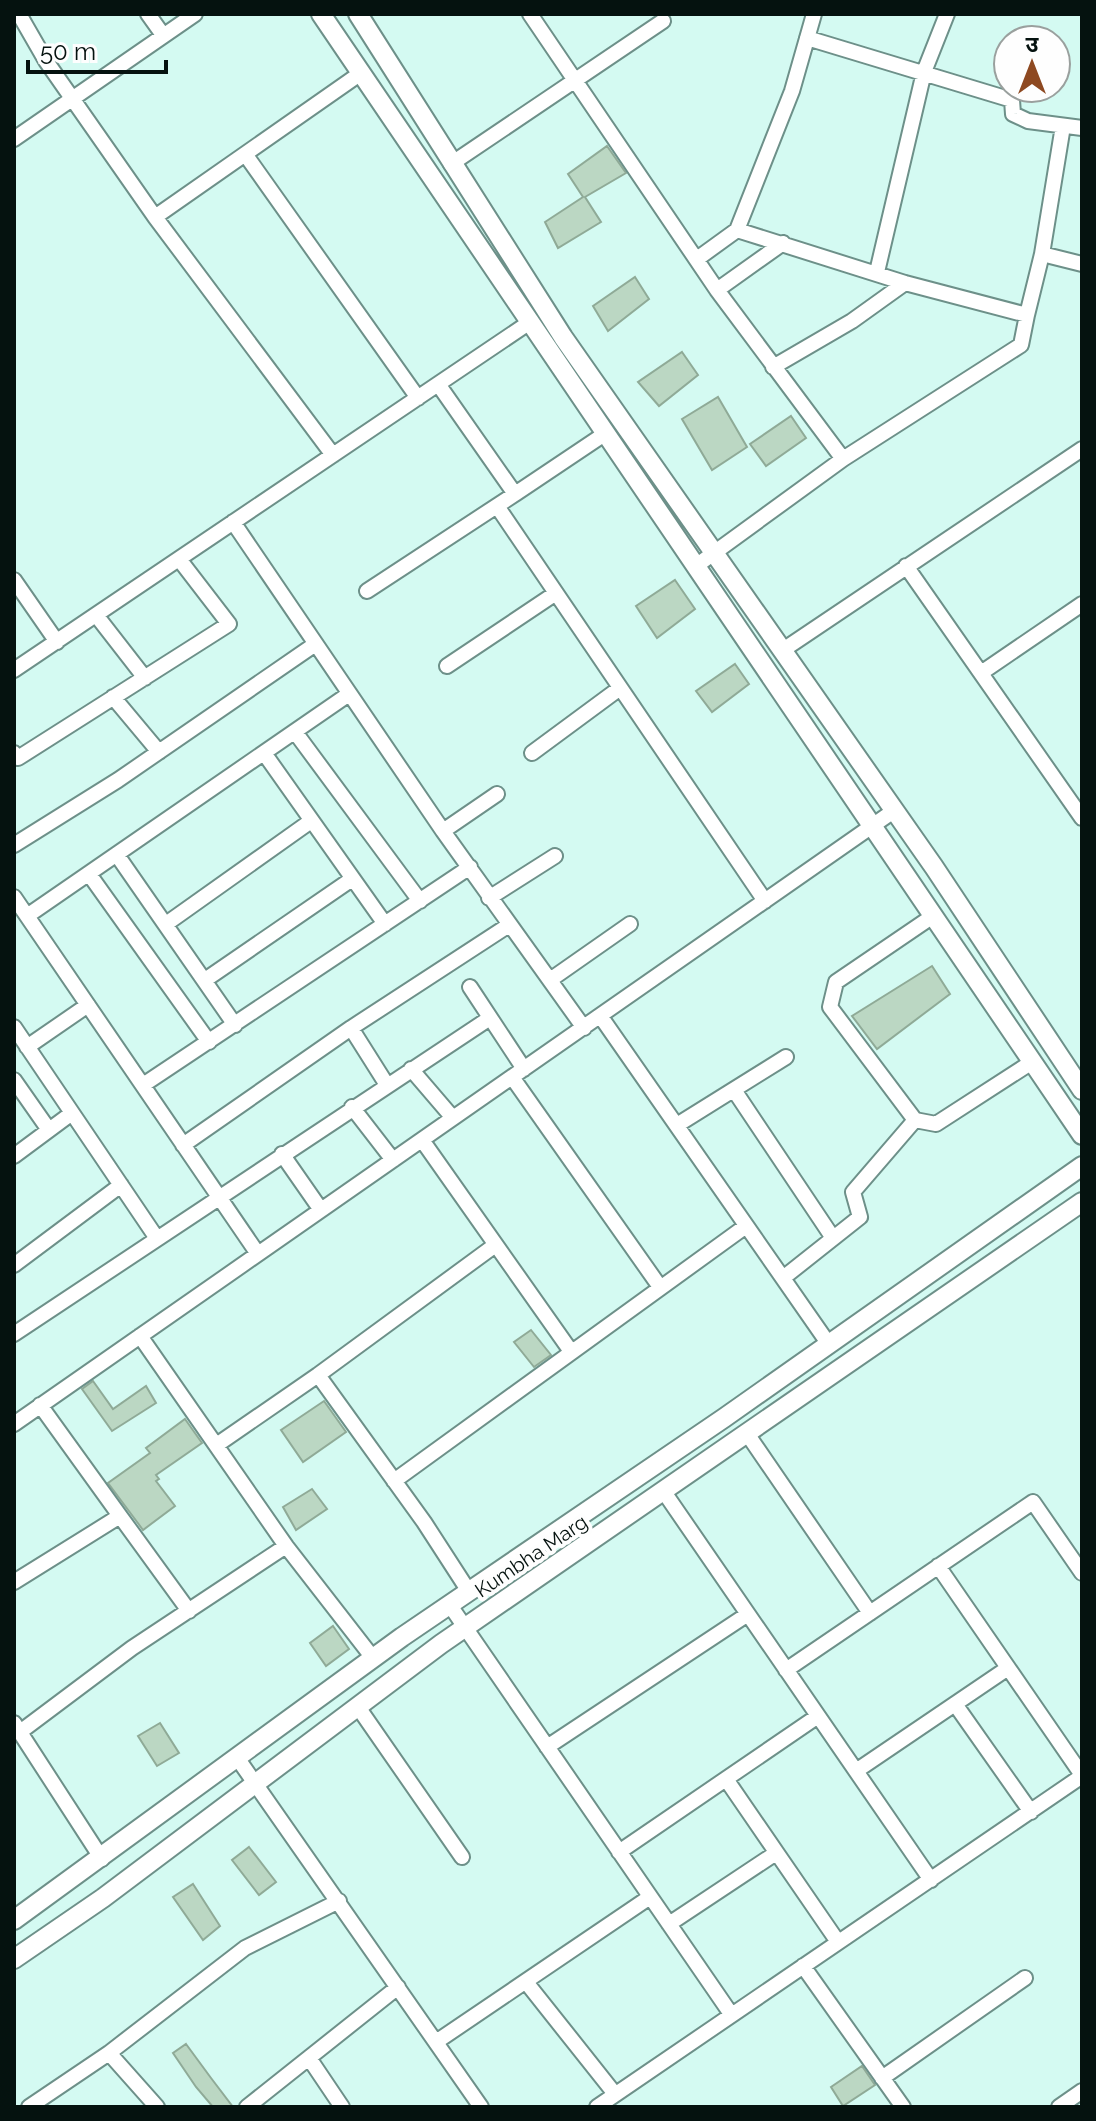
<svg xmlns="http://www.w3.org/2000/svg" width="1096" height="2121" font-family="Raleway,'Noto Sans Devanagari',sans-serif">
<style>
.building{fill:#bbd7c3;stroke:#8faa97;stroke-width:2}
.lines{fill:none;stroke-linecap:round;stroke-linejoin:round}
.minor-casing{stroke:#6d9089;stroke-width:18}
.tertiary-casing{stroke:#6d9089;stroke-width:22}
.minor{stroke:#fff;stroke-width:14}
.tertiary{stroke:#fff;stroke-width:18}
.labels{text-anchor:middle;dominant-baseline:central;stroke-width:8;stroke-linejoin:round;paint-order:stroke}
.street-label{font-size:20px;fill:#05120f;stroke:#fefefe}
</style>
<rect width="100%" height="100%" fill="#d4faf2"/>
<!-- building -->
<path class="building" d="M607 146 626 173 585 197 601 222 558 248 545 222 583 197 568 174Z
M635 277 649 299 608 331 593 306Z
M682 352 698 375 659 406 638 382Z
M718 397 747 447 712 470 682 419Z
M791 416 806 438 766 466 750 444Z
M675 580 695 609 657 638 636 606Z
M735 664 749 684 712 712 696 691Z
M932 966 950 994 877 1049 852 1016Z
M531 1330 551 1355 534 1367 514 1342Z
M93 1381 113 1409 146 1386 156 1403 112 1431 82 1389Z
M324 1401 346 1432 303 1462 281 1430Z
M185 1419 202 1443 156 1475 159 1479 156 1481 175 1506 143 1530 108 1483 150 1453 146 1448Z
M312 1489 327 1509 296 1530 283 1507Z
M333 1626 349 1649 326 1666 310 1643Z
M160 1723 179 1753 157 1766 138 1736Z
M249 1847 276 1882 259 1895 232 1860Z
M193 1884 220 1926 203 1940 173 1897Z
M186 2044 211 2078 233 2107H213L196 2087 173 2053Z
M862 2066 875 2085 843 2106 831 2087Z"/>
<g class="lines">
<!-- minor casing -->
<g class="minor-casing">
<path id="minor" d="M19 14 46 61 155 217 333 455
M148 14 163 35
M530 14 717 290 843 459
M807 38 1012 100 1013 114 1028 121 1082 128
M14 139 195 14
M245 154 418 398
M451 164 663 21
M155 217 361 73
M737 230 792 91 814 14
M1042 254 1063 126
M877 272 924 72 947 14
M717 290 783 243
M1027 315 1042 254 1082 264
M773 367 852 321 905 283
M438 384 515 494 606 433
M497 506 765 901
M233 522 443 831 584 1028
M696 566 843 459 1021 345 1027 315 905 283 737 230 697 259
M906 566 1082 818
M14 580 57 642
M367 591 515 494
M96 615 145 678
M783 650 1082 449
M447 666 556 593
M14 670 530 322
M981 673 1082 604
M113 697 159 752
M295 732 420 901
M14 753 18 758 229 624 179 559
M264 753 385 924
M532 753 620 688
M443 831 497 794
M14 845 118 780 314 645
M117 855 235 1025
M89 874 209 1042
M14 897 258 1254
M489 898 555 856
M27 916 349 694
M933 916 836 982 830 1007 915 1120 936 1124 1032 1062
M166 924 311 821
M205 980 352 879
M550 980 630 924
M470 987 524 1069
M601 1017 828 1343
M14 1027 156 1237
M351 1028 387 1085
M27 1047 88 1005
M411 1069 453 1118
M512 1077 660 1287
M14 1080 49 1130
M143 1085 470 867
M734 1090 833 1238
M352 1107 393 1160
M677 1125 786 1057
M422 1140 570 1350
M183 1145 351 1028 509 925
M282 1154 321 1210
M14 1156 72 1113
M14 1265 121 1185
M783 1278 860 1217 853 1192 915 1120
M14 1334 490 1018
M140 1336 286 1546
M318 1375 494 1246
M14 1424 895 810
M748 1435 870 1613
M218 1444 318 1375 424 1522 468 1590
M394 1481 746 1226
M664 1492 931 1880
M120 1516 189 1611
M938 1566 1082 1775
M14 1582 120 1516 40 1405
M449 1604 731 2014
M786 1670 1033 1502 1082 1573
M955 1704 1031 1812
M358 1707 462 1857
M14 1723 102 1859
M20 1732 132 1648 286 1546 373 1658
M547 1747 748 1614
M238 1759 481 2107
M856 1771 1008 1668
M726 1779 838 1942
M619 1852 818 1716
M669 1924 776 1853
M803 1966 903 2107
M526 1982 615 2094
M436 2042 650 1897
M109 2053 157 2107
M309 2058 342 2107
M882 2078 1025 1978
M29 2107 109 2053 245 1948 339 1901
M247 2107 398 1987
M597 2107 1082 1776
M1059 2107 1082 2091"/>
</g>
<!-- tertiary casing -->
<g class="tertiary-casing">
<path id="tertiary" d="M321 14 1082 1135
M358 14 563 337 934 867 1082 1090
M14 1920 402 1637 724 1418 1082 1166
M14 1959 103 1898 441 1644 1082 1202"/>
</g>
<!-- minor -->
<use href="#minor" class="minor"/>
<!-- tertiary -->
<use href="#tertiary" class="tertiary"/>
</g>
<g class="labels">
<!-- street labels -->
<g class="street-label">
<text transform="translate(531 1556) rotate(-34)">Kumbha Marg</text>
</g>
</g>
<!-- border -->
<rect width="1096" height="2121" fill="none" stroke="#05120f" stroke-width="32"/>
<!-- north arrow -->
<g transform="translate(1032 64)"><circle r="38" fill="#fefefe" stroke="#9aa09e" stroke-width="2"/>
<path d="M0-6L14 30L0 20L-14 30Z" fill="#8e4921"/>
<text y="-12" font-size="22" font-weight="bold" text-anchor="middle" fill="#05120f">उ</text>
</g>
<!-- scale -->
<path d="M28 60v12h138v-12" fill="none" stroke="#05120f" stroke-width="4"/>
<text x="40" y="60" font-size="24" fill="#05120f" stroke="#fefefe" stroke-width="6" paint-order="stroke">50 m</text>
</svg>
